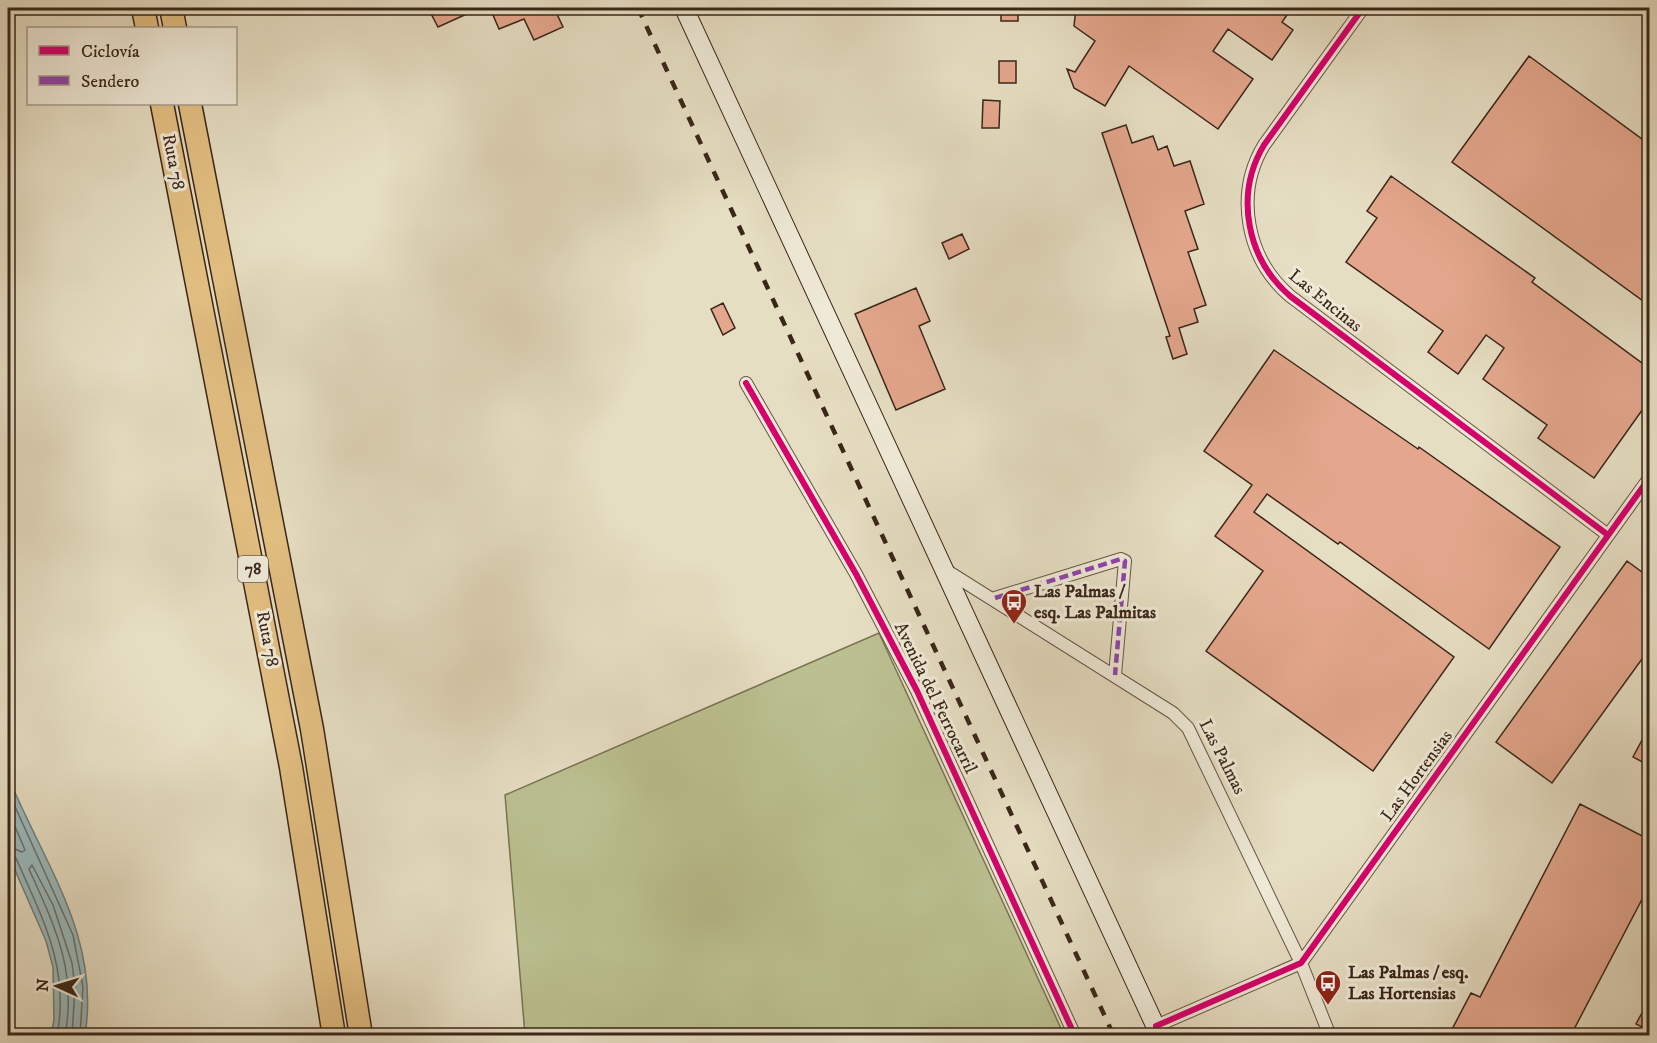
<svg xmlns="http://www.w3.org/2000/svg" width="1657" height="1043" font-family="'IM FELL DW Pica',serif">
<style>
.green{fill:#bbc090;stroke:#7a7354;stroke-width:1.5}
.water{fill:#9ababd;stroke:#747f7b;stroke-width:1.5}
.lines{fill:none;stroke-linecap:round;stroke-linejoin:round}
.shore{stroke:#6a706b;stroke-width:1.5}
.building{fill:#e4a78d;stroke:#3a2619;stroke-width:1.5}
.minor-casing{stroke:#655444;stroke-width:14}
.secondary-casing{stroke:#3a2619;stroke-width:20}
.motorway-casing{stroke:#3a2619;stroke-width:25}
.minor{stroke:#efead8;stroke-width:12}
.secondary{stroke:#efead8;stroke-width:18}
.motorway{stroke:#e3bf82;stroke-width:22}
.rail{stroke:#3a2619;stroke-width:4.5;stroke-dasharray:10 10;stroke-linecap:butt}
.quiet{stroke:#8e44ad;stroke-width:4.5;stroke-dasharray:9 4.5;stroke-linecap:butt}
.cycleway-casing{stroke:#efead8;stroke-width:10}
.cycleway{stroke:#d6006c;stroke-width:6}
.labels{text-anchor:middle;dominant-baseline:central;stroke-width:6;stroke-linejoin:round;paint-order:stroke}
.shield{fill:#efead8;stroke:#706152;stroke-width:1.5}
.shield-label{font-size:16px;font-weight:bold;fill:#3a2619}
.street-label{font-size:18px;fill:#3a2619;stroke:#efead8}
.poi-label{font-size:18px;font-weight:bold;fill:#3a2619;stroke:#efead8;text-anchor:start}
</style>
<rect width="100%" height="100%" fill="#e6dec3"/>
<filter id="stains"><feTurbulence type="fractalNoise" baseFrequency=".00333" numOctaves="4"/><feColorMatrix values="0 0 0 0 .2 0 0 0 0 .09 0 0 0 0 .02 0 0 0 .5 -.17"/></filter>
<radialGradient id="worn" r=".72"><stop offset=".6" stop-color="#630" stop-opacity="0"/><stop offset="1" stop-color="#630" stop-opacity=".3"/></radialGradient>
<!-- green -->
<path class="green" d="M879 633 1064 1035H525L505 795Z"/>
<!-- water -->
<path class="water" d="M8 766 13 788C49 871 100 941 85 1035H51L54 1020 53 967 46 941 8 854Z"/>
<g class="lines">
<!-- shore -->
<path class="shore" d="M8 791 73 935 83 987 80 1036
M8 810 25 850 22 852 8 846
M8 854 16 858C42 918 70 967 57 1036
M65 1036C77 970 55 927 29 869L32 865 53 905 72 963 75 988 72 1036"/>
</g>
<!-- building -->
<path class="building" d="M428 8H480L438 27Z
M490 8H554L563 27 534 40 524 19 499 29Z
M1001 8H1018V21H1001Z
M1076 8H1292L1282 22 1293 30 1272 60 1228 29 1213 51 1253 79 1218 129 1129 66 1105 106 1074 88 1067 69 1075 72 1095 41 1074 26Z
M1529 56 1650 145V306L1452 162Z
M999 61H1016V83H999Z
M983 100 1000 101 999 128H982Z
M1126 125 1132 143 1153 136 1158 150 1167 146 1174 166 1190 161 1204 204 1185 211 1198 249 1188 252 1206 305 1194 309 1198 322 1179 328 1187 354 1173 359 1166 337 1170 336 1102 133Z
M1391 176 1535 278 1532 282 1650 369V399L1594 478 1538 438 1547 425 1483 379 1504 348 1486 335 1458 374 1428 352 1443 331 1346 262 1377 218 1367 211Z
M962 234 969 249 949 259 942 243Z
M916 288 930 321 919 326 945 389 896 410 855 314Z
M723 303 735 328 723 335 711 309Z
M1274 350 1418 449 1419 447 1560 547 1489 649 1340 542 1338 544 1267 494 1254 512 1454 657 1373 771 1206 651 1263 571 1215 536 1252 485 1204 451Z
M1627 561 1650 578V648L1552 783 1496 742Z
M1650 725V766L1633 757Z
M1580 804 1650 840V884L1571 1035H1449L1471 993 1480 997Z
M1650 998V1031L1636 1024Z"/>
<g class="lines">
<!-- minor casing -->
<g class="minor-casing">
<path id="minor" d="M1363 8 1264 145C1234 195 1247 259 1290 296L1608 535
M746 383 856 574 917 691 1075 1036
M944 569 1173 713 1188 728 1301 963 1330 1036
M995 598 1121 559 1125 561 1115 675
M1156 1026 1301 963 1650 477"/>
</g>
<!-- secondary casing -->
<g class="secondary-casing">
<path id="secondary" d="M684 8 1160 1036"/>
</g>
<!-- motorway casing -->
<g class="motorway-casing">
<path id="motorway" d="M143 8 147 28
M171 8 175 28
M162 104 291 767 334 1036
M190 104 312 729 361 1036"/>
</g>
<!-- minor -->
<use href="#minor" class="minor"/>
<!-- secondary -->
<use href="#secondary" class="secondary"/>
<!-- motorway -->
<use href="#motorway" class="motorway"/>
<!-- rail -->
<path class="rail" d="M638 8 1114 1036"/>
<!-- quiet -->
<path class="quiet" d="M995 598 1121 559 1125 561 1115 675"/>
<!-- cycleway casing -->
<g class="cycleway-casing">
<path id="cycleway" d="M1363 8 1264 145C1234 195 1247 259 1290 296L1608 535
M746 383 856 574 917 691 1075 1036
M1156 1026 1301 963 1650 477"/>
</g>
<!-- cycleway -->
<use href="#cycleway" class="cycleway"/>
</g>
<!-- icons -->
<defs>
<g id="bus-pin" transform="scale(1.35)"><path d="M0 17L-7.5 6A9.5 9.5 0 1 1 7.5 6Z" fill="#8f2418" stroke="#efead8"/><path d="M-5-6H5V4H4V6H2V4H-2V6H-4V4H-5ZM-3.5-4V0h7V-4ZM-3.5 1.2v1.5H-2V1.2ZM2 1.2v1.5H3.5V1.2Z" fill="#fff"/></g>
</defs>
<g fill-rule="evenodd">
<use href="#bus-pin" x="1014" y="602"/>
<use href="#bus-pin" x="1328" y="983"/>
</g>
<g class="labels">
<!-- shield labels -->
<rect class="shield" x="238" y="556" width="30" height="26" rx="4.5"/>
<g class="shield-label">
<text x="253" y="569">78</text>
</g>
<!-- street labels -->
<g class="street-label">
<text transform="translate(173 162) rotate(79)">Ruta 78</text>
<text transform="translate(1325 301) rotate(39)">Las Encinas</text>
<text transform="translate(267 639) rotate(79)">Ruta 78</text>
<text transform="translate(935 698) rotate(64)">Avenida del Ferrocarril</text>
<text transform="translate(1222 757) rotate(63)">Las Palmas</text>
<text transform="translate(1417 776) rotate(-54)">Las Hortensias</text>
</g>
<!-- poi labels -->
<g class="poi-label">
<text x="1034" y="592">Las Palmas /<tspan x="1034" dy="21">esq. Las Palmitas</tspan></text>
<text x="1348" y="973">Las Palmas / esq.<tspan x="1348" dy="21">Las Hortensias</tspan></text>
</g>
</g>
<!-- margin -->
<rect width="1657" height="1043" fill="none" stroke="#e6dec3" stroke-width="30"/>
<rect x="9" y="9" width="1639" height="1025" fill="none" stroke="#3a2619" stroke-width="3"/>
<rect x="15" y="15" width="1627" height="1013" fill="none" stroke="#3a2619" stroke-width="1.5"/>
<!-- legend -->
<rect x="27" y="27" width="210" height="78" fill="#efead8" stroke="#a79c8c" stroke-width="1.5"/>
<rect x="39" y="46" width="30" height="9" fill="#d6006c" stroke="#a79c8c" stroke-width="1.5"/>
<text x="81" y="57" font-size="18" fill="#3a2619">Ciclovía</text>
<rect x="39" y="76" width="30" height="9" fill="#8e44ad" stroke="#a79c8c" stroke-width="1.5"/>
<text x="81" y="87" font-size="18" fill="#3a2619">Sendero</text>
<!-- north arrow -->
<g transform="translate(57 986) rotate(274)" stroke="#efead8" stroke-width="4.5" paint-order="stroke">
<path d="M0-4.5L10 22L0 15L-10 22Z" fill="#3a2619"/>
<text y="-9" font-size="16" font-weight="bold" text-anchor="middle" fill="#3a2619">N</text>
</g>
<rect width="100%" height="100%" filter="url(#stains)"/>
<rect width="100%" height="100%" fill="url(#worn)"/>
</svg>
